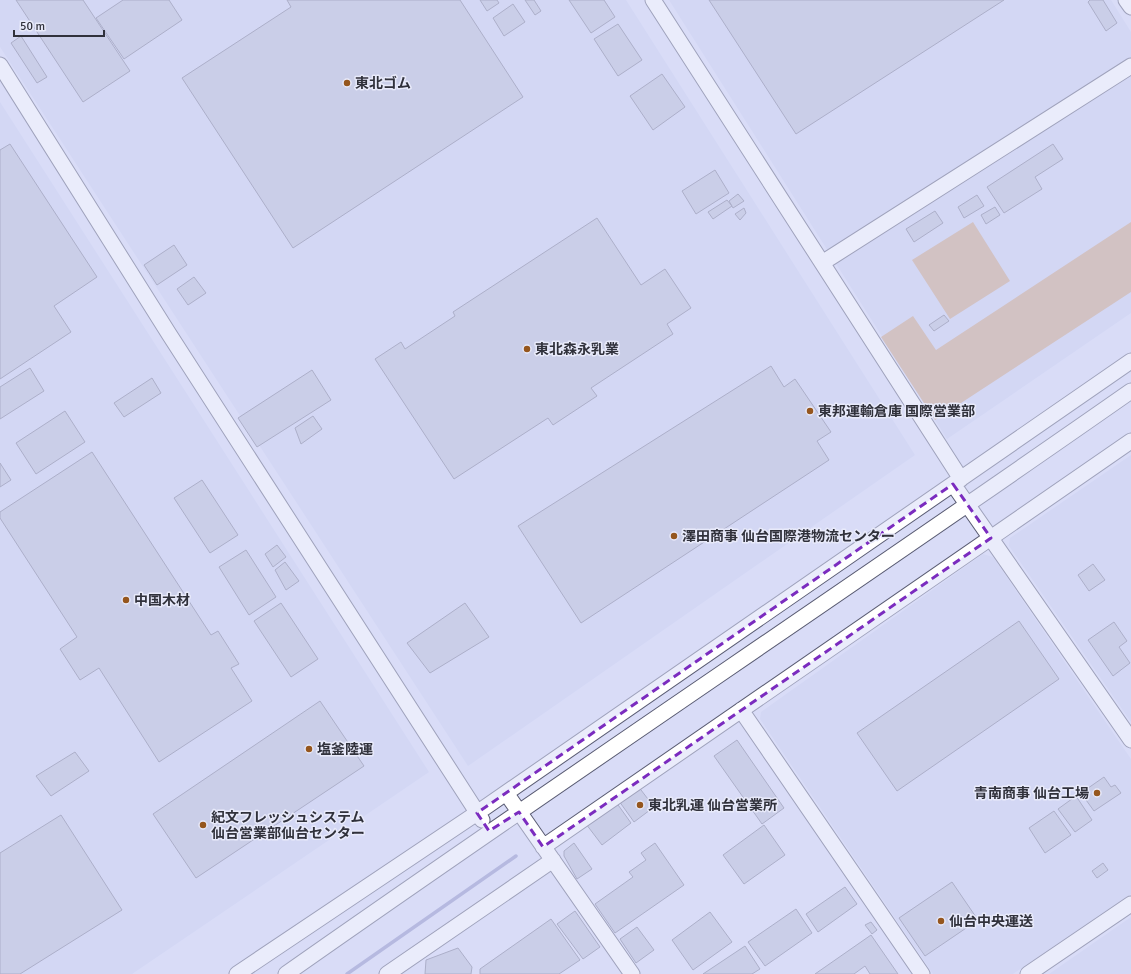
<svg xmlns="http://www.w3.org/2000/svg" width="1131" height="974" font-family="Signika,'Noto Sans JP',sans-serif">
<style>
.built{fill:#ccd0f0}
.green{fill:#cba283}
.lines{fill:none;stroke-linecap:round;stroke-linejoin:round}
.stream{stroke:#8c8fc4;stroke-width:3.5}
.building{fill:#b9bcd6;stroke:#767890}
.minor-casing{stroke:#5a5c73;stroke-width:17}
.minor{stroke:#fff;stroke-width:15}
.marked{fill:none;stroke:#7b2cbf;stroke-width:3;stroke-dasharray:8 5;stroke-linejoin:round}
.poi-dot{fill:#95561d;stroke:#e8eafa;stroke-width:1.5}
.labels{text-anchor:middle;dominant-baseline:central;stroke-width:3;stroke-linejoin:round;paint-order:stroke}
.poi-label{font-size:14px;font-weight:bold;fill:#30313b;stroke:#e8eafa;text-anchor:start}
</style>
<rect width="100%" height="100%" fill="#d9dcf7"/>
<!-- built -->
<path class="built" d="M0 0H626L915 455 468 766 0 47Z
M669 0H1111L1131 32V313L947 439Z
M0 102 429 772 132 974H0Z
M1131 455V722L1009 546 1010 538Z
M983 554 993 557 1131 759V894L1013 974H933L760 719 761 712Z
M1131 917V974H1049Z"/>
<!-- green -->
<path class="green" d="M973 222 1010 281 950 319 912 260Z
M1131 222V292L935 420 881 337 913 316 936 350Z"/>
<g class="lines">
<!-- stream -->
<path class="stream" d="M347 974 516 856"/>
</g>
<!-- building -->
<path class="building" d="M16 0H83L130 71 83 102Z
M123 0H169L182 20 124 59 96 18Z
M287 0H460L523 97 293 248 182 78 291 7Z
M480 0H497L499 3 487 11Z
M525 0H534L541 11 535 15Z
M569 0H604L615 17 591 33Z
M709 0H1004L796 134Z
M1090 0H1103L1117 23 1106 31 1088 2Z
M513 4 525 22 504 36 493 18Z
M618 24 642 60 618 76 594 39Z
M21 36 47 77 37 83 11 43Z
M662 74 685 107 653 130 630 96Z
M10 144 97 277 54 306 71 332 0 379V150Z
M1053 144 1063 159 1035 177 1042 189 1004 213 987 187Z
M715 170 729 193 696 214 682 191Z
M738 194 744 201 733 208 729 201Z
M977 195 984 206 964 218 958 207Z
M727 200 732 206 713 219 708 212Z
M995 207 1000 215 986 224 981 215Z
M744 208 746 213 740 220 735 214Z
M935 211 943 223 914 242 906 229Z
M597 218 641 285 665 269 691 308 667 324 673 334 591 388 597 396 553 425 548 418 454 479 375 359 401 342 405 349 455 316 453 312Z
M174 245 187 265 157 285 144 265Z
M194 277 206 293 188 305 177 289Z
M944 315 949 321 934 331 929 325Z
M771 366 784 387 795 379 831 432 817 441 829 460 581 623 518 526Z
M30 368 44 391 0 419V387Z
M312 370 331 400 257 447 238 418Z
M152 378 161 393 124 417 114 403Z
M65 411 85 442 36 474 16 443Z
M313 416 322 429 301 444 295 428Z
M92 452 211 635 218 631 239 664 231 668 252 701 159 762 99 668 80 680 60 649 77 637 0 518V512Z
M0 463 11 480 0 487Z
M202 480 238 535 210 553 174 498Z
M277 545 286 557 273 567 265 554Z
M246 550 276 597 249 615 219 567Z
M285 562 299 581 286 590 275 570Z
M1093 564 1105 580 1089 591 1078 575Z
M281 603 318 659 291 677 254 621Z
M465 603 489 637 430 673 407 643Z
M1019 621 1059 679 897 791 857 733Z
M1114 622 1127 641 1119 647 1130 663 1113 676 1088 640Z
M320 701 364 766 196 878 153 814Z
M737 740 784 808 762 824 714 756Z
M75 752 89 771 51 796 36 776Z
M1104 777 1111 787 1115 785 1121 793 1094 811 1081 793Z
M638 786 654 807 634 822 619 801Z
M1076 796 1092 820 1075 832 1058 809Z
M616 802 631 823 602 845 586 824Z
M1054 811 1071 835 1045 853 1029 828Z
M61 815 122 910 20 974H0V853Z
M764 825 785 855 744 884 723 855Z
M574 843 592 869 577 879 564 856V851Z
M655 843 684 885 615 933 595 904 633 877 629 872 646 860 641 853Z
M1103 863 1108 870 1097 878 1092 871Z
M952 882 978 920 925 956 899 918Z
M845 887 857 904 818 932 806 914Z
M796 909 812 933 765 966 748 942Z
M575 911 600 947 583 959 557 924Z
M710 912 732 942 693 970 672 940Z
M551 919 580 960 559 974H480V969Z
M871 922 877 930 872 934 865 925Z
M637 927 654 950 636 963 620 939Z
M871 935 898 974H870L865 966 854 974H815Z
M745 946 760 969 752 974H703Z
M458 948 472 967 471 974H425L426 960Z"/>
<g class="lines">
<!-- minor casing -->
<g class="minor-casing">
<path id="minor" d="M653 0 961 479
M1126 0 1131 7
M0 65 169 334 482 820
M822 263 1131 66
M953 484 1131 740
M741 710 922 974
M506 793 632 974
M543 847 1131 441
M237 974 477 813 1131 361
M286 974C566 777 851 587 1131 391
M387 974 553 860
M1028 974 1131 904"/>
</g>
<!-- minor -->
<use href="#minor" class="minor"/>
</g>
<!-- marked area -->
<path d="M0 0H1131V974H0ZM953 484 991 538 543 847 519 812 489 831 477 813Z" fill="#d9dcf7" fill-opacity=".55" fill-rule="evenodd"/>
<path class="marked" d="M953 484 991 538 543 847 519 812 489 831 477 813Z"/>
<!-- markers -->
<g class="poi-dot">
<circle cx="347" cy="83" r="4"/>
<circle cx="527" cy="349" r="4"/>
<circle cx="810" cy="411" r="4"/>
<circle cx="674" cy="536" r="4"/>
<circle cx="126" cy="600" r="4"/>
<circle cx="309" cy="749" r="4"/>
<circle cx="1097" cy="793" r="4"/>
<circle cx="640" cy="805" r="4"/>
<circle cx="203" cy="825" r="4"/>
<circle cx="941" cy="921" r="4"/>
</g>
<g class="labels">
<!-- poi labels -->
<g class="poi-label">
<text x="355" y="83">東北ゴム</text>
<text x="535" y="349">東北森永乳業</text>
<text x="818" y="411">東邦運輸倉庫 国際営業部</text>
<text x="682" y="536">澤田商事 仙台国際港物流センター</text>
<text x="134" y="600">中国木材</text>
<text x="317" y="749">塩釜陸運</text>
<text x="1089" y="793" text-anchor="end">青南商事 仙台工場</text>
<text x="648" y="805">東北乳運 仙台営業所</text>
<text x="211" y="817">紀文フレッシュシステム<tspan x="211" dy="16">仙台営業部仙台センター</tspan></text>
<text x="949" y="921">仙台中央運送</text>
</g>
</g>
<!-- scale -->
<path d="M14 30v6h90v-6" fill="none" stroke="#30313b" stroke-width="2"/>
<text x="20" y="30" font-size="12" fill="#30313b" stroke="#e8eafa" stroke-width="3" paint-order="stroke">50 m</text>
</svg>
